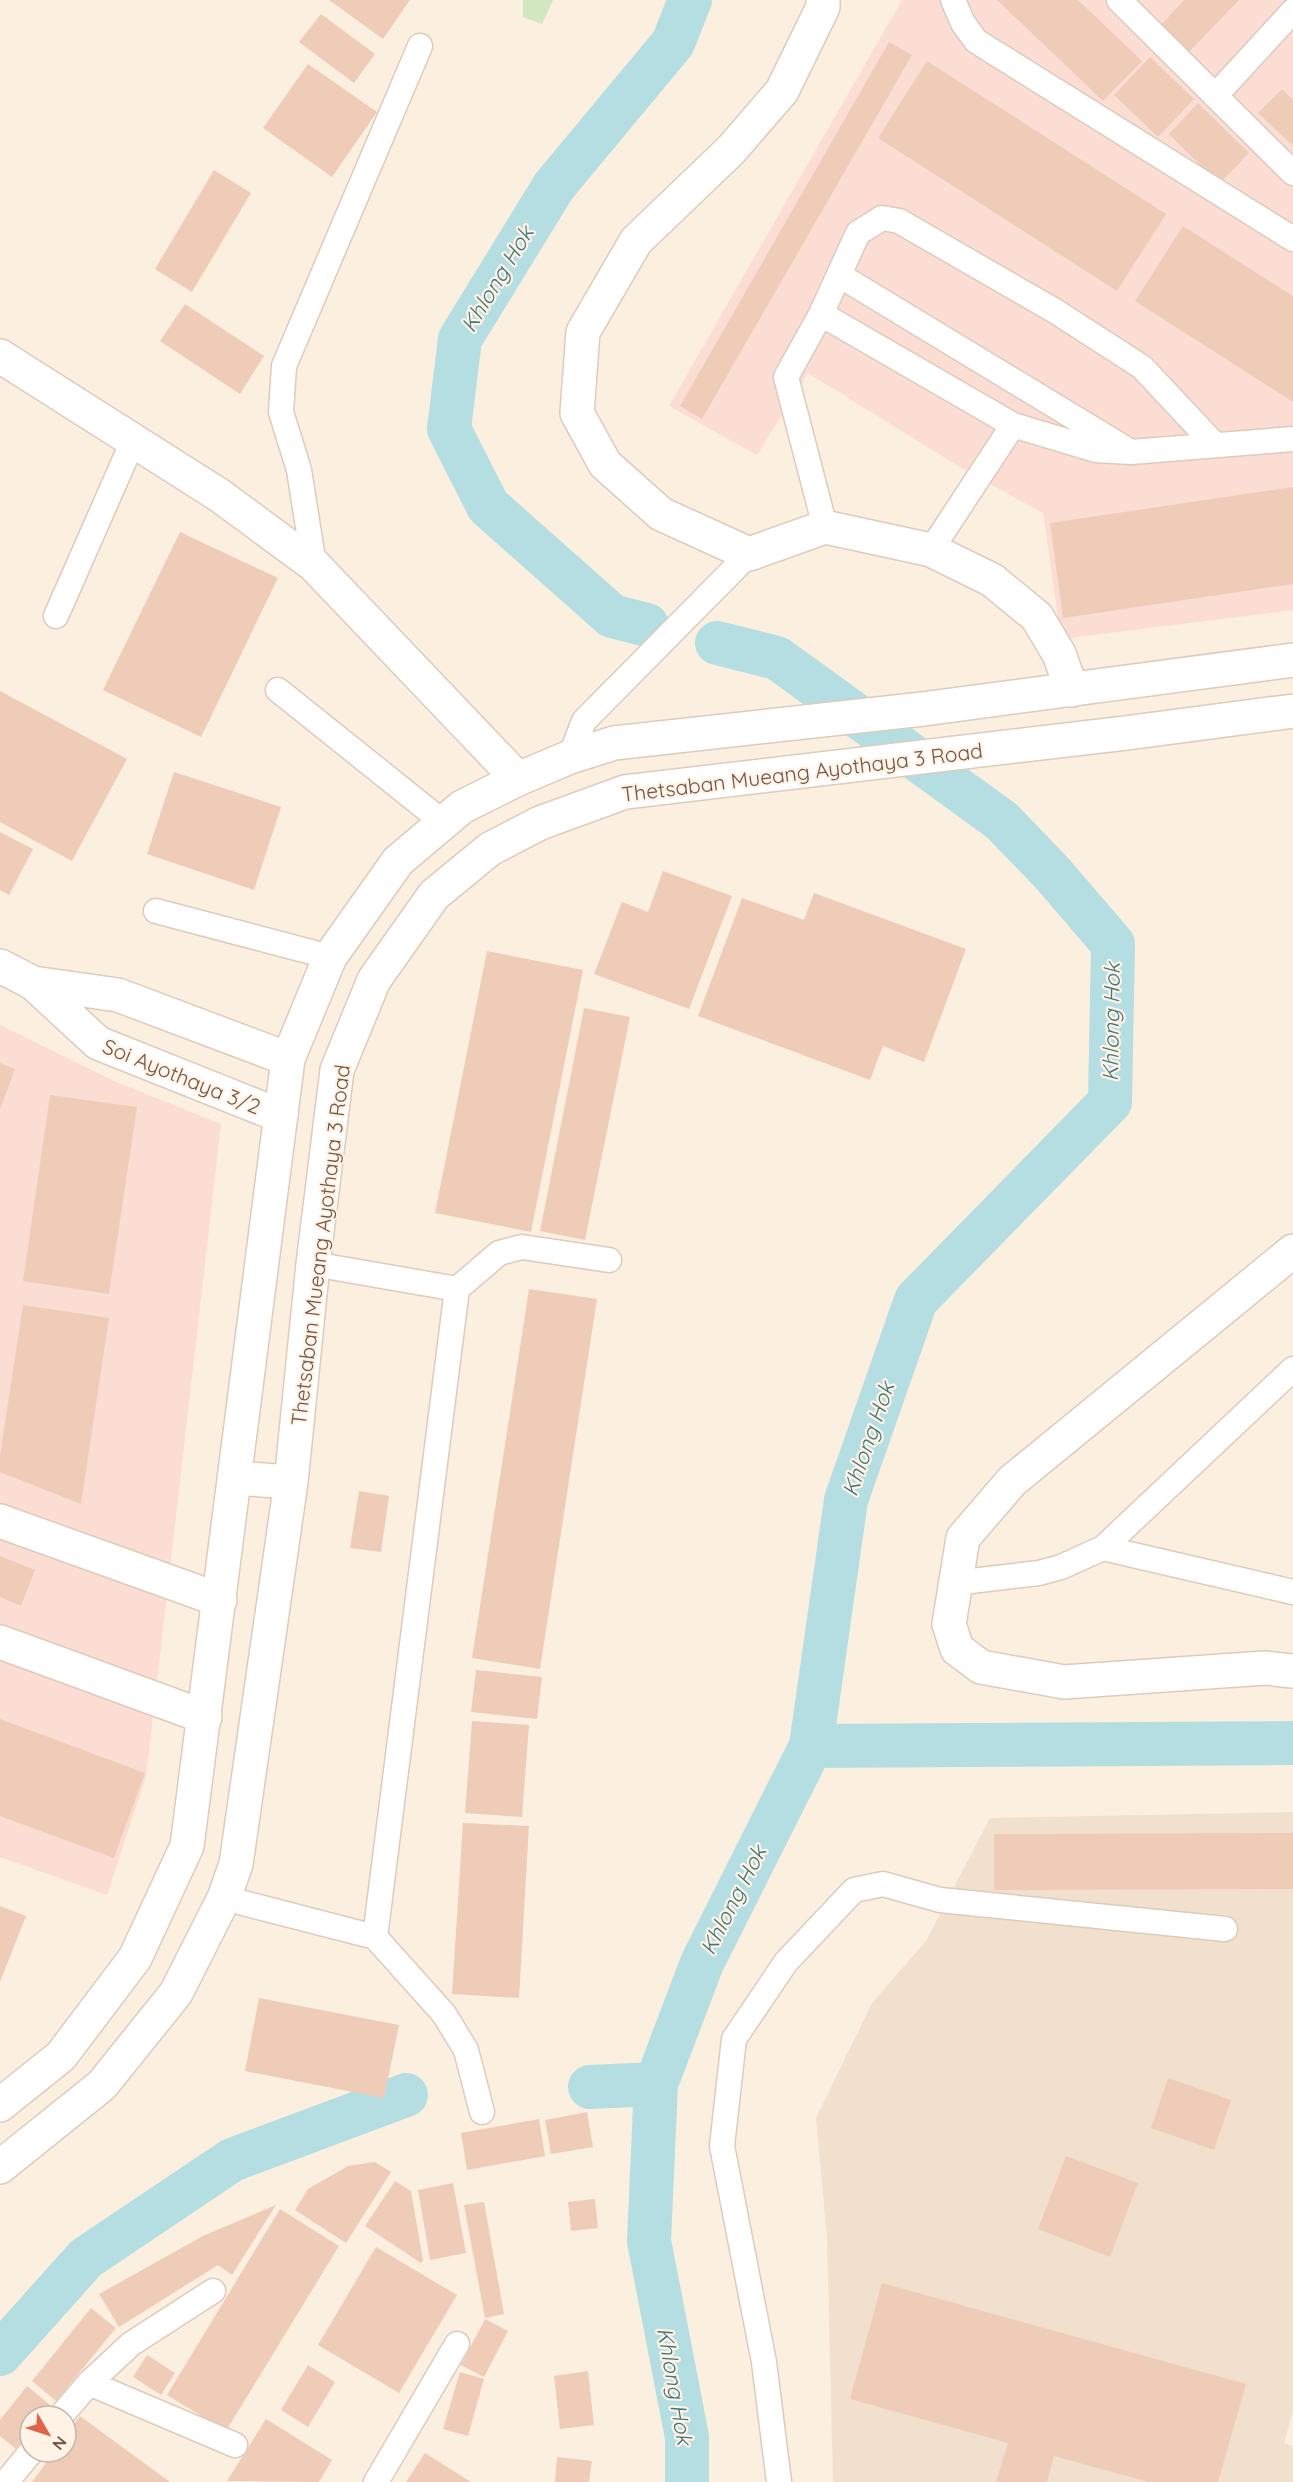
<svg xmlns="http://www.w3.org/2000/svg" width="1293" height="2482" font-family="Quicksand,sans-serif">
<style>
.residential{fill:#f2e0ce}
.commercial{fill:#fbddd3}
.green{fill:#d1e7bf}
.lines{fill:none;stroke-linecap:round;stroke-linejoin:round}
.canal{stroke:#b5dee2;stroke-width:44}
.building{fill:#eeccb8}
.service-casing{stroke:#decbbc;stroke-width:27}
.minor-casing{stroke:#decbbc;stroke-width:36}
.tertiary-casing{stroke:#decbbc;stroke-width:36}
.service{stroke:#fff;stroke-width:24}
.minor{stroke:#fff;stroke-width:33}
.tertiary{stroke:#fff;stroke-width:33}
.labels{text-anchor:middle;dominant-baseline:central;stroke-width:4.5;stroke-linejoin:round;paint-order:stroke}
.street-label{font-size:21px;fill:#6f5549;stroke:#fef3e5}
.water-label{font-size:22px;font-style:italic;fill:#41747b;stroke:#fef3e5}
</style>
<rect width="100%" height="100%" fill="#fbefdf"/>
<!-- residential -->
<path class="residential" d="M1293 1812V2411L1284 2443 1293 2447V2482H833L827 2237 816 2118 872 2003 926 1941 990 1818Z"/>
<!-- commercial -->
<path class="commercial" d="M902 0H1293V610L1061 639 1043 513 963 469 808 373 757 455 669 406Z
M0 1025 114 1081 221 1124 146 1777 107 1895 0 1857Z"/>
<!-- green -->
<path class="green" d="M523 0H553L542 24 523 17Z"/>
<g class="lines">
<!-- canal -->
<path class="canal" d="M647 625 612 616 488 506 449 429 460 339 554 186 673 43 690 0
M811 1746 1293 1743
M590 2087 656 2084
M0 2354 86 2258 232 2160 406 2095
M687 2482V2437L649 2241 656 2084 702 1963 811 1746 846 1500 916 1300 1110 1102 1113 944 1052 873 1002 821 777 658 717 643"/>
</g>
<!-- building -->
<path class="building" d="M329 0H410L383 39Z
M997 0H1078L1142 61 1103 101Z
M1184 0H1239L1189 52 1161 25Z
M321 14 375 54 354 83 299 42Z
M889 42 912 55 702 419 680 406Z
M1150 57 1194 99 1158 137 1114 95Z
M927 61 1166 214 1117 291 878 138Z
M308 64 377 112 332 177 263 128Z
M1282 89 1293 100V146L1258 113Z
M1198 103 1249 153 1219 184 1169 134Z
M214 170 251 193 192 292 155 269Z
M1183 226 1293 296V402L1135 301Z
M185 304 264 356 240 394 160 341Z
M1293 487V584L1063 618 1050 523Z
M180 532 278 578 201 737 103 690Z
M0 691 127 759 72 861 0 822Z
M174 772 281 807 254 890 147 854Z
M0 832 33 849 9 895 0 890Z
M663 871 732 896 689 1009 594 974 622 902 648 912Z
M814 893 966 949 924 1062 883 1046 870 1080 698 1016 742 898 804 920Z
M487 951 583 970 531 1232 435 1213Z
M584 1008 630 1017 585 1240 540 1231Z
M0 1063 15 1069 0 1109Z
M50 1095 137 1107 109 1294 23 1281Z
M529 1289 597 1299 540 1669 472 1658Z
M23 1305 109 1318 81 1504 0 1472V1456Z
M359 1491 389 1496 381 1552 350 1548Z
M0 1556 35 1570 21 1606 0 1597Z
M476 1670 542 1677 537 1719 471 1712Z
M0 1719 145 1773 114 1858 0 1816Z
M472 1721 529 1725 522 1817 465 1813Z
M463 1823 529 1826 519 1998 452 1994Z
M1293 1833V1889L994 1890V1834Z
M0 1906 26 1916 0 1982Z
M259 1998 399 2025 384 2098 245 2071Z
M1168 2078 1231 2100 1214 2150 1151 2128Z
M587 2112 593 2147 551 2154 545 2120Z
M539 2119 545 2156 467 2170 461 2133Z
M1066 2156 1138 2183 1110 2257 1038 2229Z
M375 2162 391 2172 346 2243 295 2210 308 2189 348 2166Z
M395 2181 411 2191 423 2260 421 2263 365 2226Z
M453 2183 466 2253 430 2260 418 2190Z
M595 2199 598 2228 571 2231 568 2202Z
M484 2202 504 2314 485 2318 464 2205Z
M276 2205 232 2275 218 2265 119 2327 99 2294 203 2236Z
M280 2209 339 2246 226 2431 167 2395Z
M376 2247 457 2295 399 2393 318 2345Z
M882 2283 1246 2384 1218 2482H1148L1054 2456 1047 2482H996L1008 2443 850 2399Z
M91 2308 116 2328 56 2401 32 2381Z
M485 2319 508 2331 484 2377 461 2365Z
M147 2355 175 2373 161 2395 133 2377Z
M308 2365 335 2382 308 2427 281 2410Z
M588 2371 594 2425 560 2429 554 2376Z
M460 2372 484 2379 468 2436 443 2429Z
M27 2386 50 2405 41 2416H30V2430L16 2449 0 2436V2420Z
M80 2416 170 2482H32L54 2452H66V2435Z
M266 2419 332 2460 319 2482 227 2481Z
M425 2453 471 2482H406Z
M557 2457 592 2461 589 2482H555Z"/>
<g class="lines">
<!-- service casing -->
<g class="service-casing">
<path id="service" d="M953 0 963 23 976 41 1293 239
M1119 0 1293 173
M1215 96 1293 11
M839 275 1131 452
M821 314 858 233 882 218 899 221 1055 311 1142 367 1215 445
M1013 425 1096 450 1131 452 1293 439
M825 527 786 377 821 314 1013 425 931 550
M314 565 299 470 281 412 284 366 420 46
M56 616 133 441
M278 690 444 823
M570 757 584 721 749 554
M156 911 330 957
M457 1289 499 1253 522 1247 609 1260
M1103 1548 1293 1592
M954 1583 1039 1573 1061 1567 1103 1548 1293 1369
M224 1898 375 1937 457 1289 313 1264
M375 1937 444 2014 466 2050 482 2112
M89 2383 235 2445
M61 2416 89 2383 131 2344 213 2291
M6 2482 31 2452
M376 2482 457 2344
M779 2482 764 2362 722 2146 734 2039 786 1962 854 1890 883 1884 940 1900 1225 1929"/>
</g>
<!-- minor casing -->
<g class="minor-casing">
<path id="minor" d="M823 0V7L782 91 731 150 636 241 583 332 577 413 605 464 661 514 749 554 825 527 931 550 992 580 1037 617 1059 654 1072 690
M0 356 219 495 314 565 518 779
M0 966 33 983 98 1043 281 1116
M33 983 118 995 288 1059
M1293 1251 1012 1481 963 1538 949 1624 957 1649 981 1667 1064 1682 1265 1668 1293 1671
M0 1521 220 1600
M0 1642 205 1717"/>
</g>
<!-- tertiary casing -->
<g class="tertiary-casing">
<path id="tertiary" d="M235 1478 291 1482
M0 2105 61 2056 135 1958 187 1846 288 1059 330 957 398 861 462 807 518 779 570 757 614 743 923 709 1293 660
M0 2167 102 2085 176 1993 224 1898 236 1864 291 1482 313 1264 337 1070 374 980 434 895 490 849 540 823 625 792 1126 733 1293 711"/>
</g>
<!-- service -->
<use href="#service" class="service"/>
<!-- minor -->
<use href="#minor" class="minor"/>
<!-- tertiary -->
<use href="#tertiary" class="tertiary"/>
</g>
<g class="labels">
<!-- street labels -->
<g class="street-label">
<text transform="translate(802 772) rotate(-7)">Thetsaban Mueang Ayothaya 3 Road</text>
<text transform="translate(182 1076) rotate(22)">Soi Ayothaya 3/2</text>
<text transform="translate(320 1245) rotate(-83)">Thetsaban Mueang Ayothaya 3 Road</text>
</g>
<!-- water labels -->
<g class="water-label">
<text transform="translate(497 279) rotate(-59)">Khlong Hok</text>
<text transform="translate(1111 1022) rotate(-89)">Khlong Hok</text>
<text transform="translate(868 1439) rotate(-71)">Khlong Hok</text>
<text transform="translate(733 1900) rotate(-63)">Khlong Hok</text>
<text transform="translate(675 2386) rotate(80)">Khlong Hok</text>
</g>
</g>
<!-- north arrow -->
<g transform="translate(48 2434) rotate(129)"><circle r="28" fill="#fef3e5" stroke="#c5b4a7" stroke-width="1.5"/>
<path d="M0-4.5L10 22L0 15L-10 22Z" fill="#e06449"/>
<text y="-9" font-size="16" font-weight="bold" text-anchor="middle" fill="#6f5549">N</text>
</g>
</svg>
